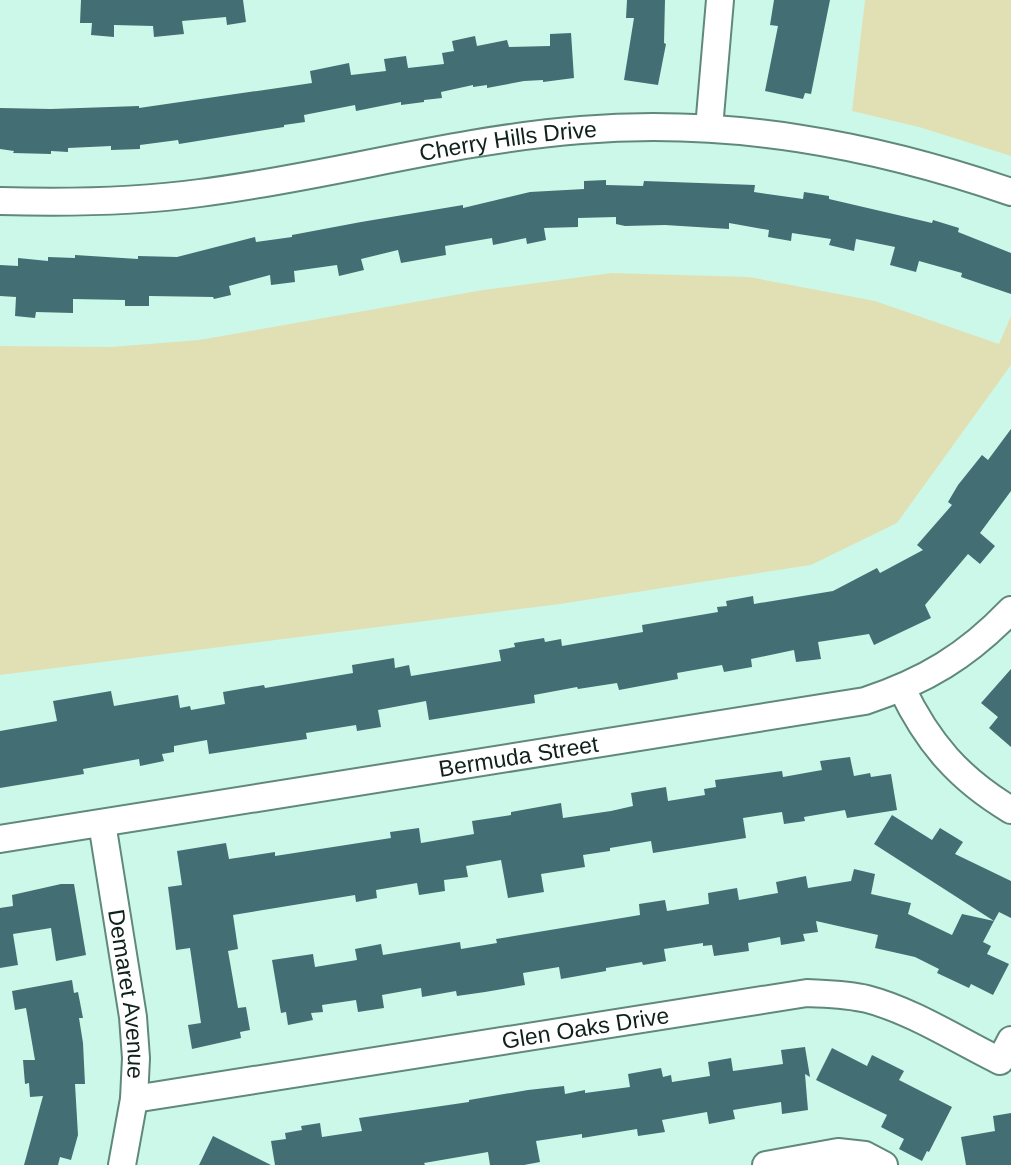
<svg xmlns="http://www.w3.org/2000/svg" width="1011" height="1165" font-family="Arial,sans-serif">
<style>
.green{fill:#e1e0b5}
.building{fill:#436e74}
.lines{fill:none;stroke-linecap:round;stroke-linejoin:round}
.minor-casing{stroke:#60887c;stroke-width:30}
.minor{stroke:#fff;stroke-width:26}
.labels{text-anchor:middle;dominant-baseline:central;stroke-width:7;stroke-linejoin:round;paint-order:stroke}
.street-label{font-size:23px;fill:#10211c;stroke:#edfff9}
</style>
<rect width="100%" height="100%" fill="#ccf8ea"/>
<!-- green -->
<path class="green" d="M865 0H1011V156L919 127 852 111Z
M612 273 749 277 875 301 999 344 1011 316V365L897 523 811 565 560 604 0 675V346L111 347 199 340 483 290Z"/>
<!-- building -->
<path class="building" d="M81 0H243L246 22 227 25 226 17 182 21 184 34 154 37 153 26 114 25V37L91 35 92 23H80Z
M627 0H665L664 43 666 44 658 85 624 80 634 18H626Z
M774 0H830L811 94 805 93 803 99 765 91 778 26 770 25Z
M571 33 574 78 543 82V80L524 81 487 88V85L473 87V85L441 92 442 98 424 100V102L401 105V102L356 111 355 105 304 115 305 122 284 125V127L179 144 178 140 140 145V149L111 150V146L68 148V152L51 151V154L13 153 14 151 0 149V108L51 109 139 106V108L312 83 310 71 349 63 351 75 386 71 384 59 406 56 408 68 444 64 442 53 454 51 452 41 475 36 477 46 507 40 509 47 550 46V34Z
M606 180V185L643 186 644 181 755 185 754 192 803 199 804 192 829 196V199L932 223 933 220 959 228 958 232 1011 253V294L961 277 962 273 919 261 916 272 890 265 895 247 856 239 854 251 829 245 831 239 792 233 791 241 768 237 769 230 729 223V229L665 225 625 226 616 224V217L578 218V227L544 228 546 240 527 244 526 238 493 245 492 238 445 246 446 255 401 263 398 250 361 259 364 270 339 276 337 265 294 271 295 282 271 285 270 275 229 286 231 295 214 299 213 297 149 296V306H125V300L73 299V313L36 312 35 318 15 316 16 297 0 296V265L18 266V258L48 261V257L75 258V255L138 259V256L177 257 255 237 256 242 292 237V235L361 222 463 205V208L530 192 584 189V181Z
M1011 429V491L980 533 995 546 980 564 968 554 925 605 931 618 874 645 869 634 818 642 821 659 796 662 794 650 751 659 752 667 724 672 722 665 677 673 678 679 619 690 617 683 578 689 577 687 534 695 535 703 429 720 426 701 378 710 381 727 357 731 356 725 306 733 307 739 209 754 207 740 174 746V752L162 754 164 761 140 766 139 759 83 769 84 774 0 788V731L57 721 53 701 111 691 114 706 178 695 180 708 190 706 191 710 225 704 223 692 264 685 265 688 353 673 352 665 394 658 395 668 409 665 411 676 501 661 499 650 515 647 514 643 544 638 545 642 561 639 562 646 643 632 642 625 718 612 717 607 727 606 726 601 753 596 754 604 833 591 877 568 880 573 923 550 917 545 952 505 948 502 958 485 982 455 988 460Z
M1011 669V747L989 728 998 717 981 703Z
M850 757 854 776 870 773 871 777 891 774 897 810 847 818 845 810 804 817 805 821 784 824 782 812 743 818 746 838 653 853 651 841 610 848V851L583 855 585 867 541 874 544 892 508 898 501 860 466 866 468 877 444 880 445 891 419 895 417 883 376 890 377 898 356 902 355 895 233 915 238 949 228 951 238 1008 246 1007 250 1030 240 1032 241 1038 192 1049 188 1025 201 1023 190 948 176 950 173 925 168 887 182 885 177 851 226 843 229 859 275 852V856L391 838 390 832 419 828 421 843 474 834 472 821 511 815V812L561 803 563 818 611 811 633 806 631 793 666 787 668 801 705 795 704 789 716 787 715 780 782 771 783 777 822 770 820 761Z
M892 815 932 840 940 828 963 842 955 854 1011 881V918L999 912 994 921 874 844Z
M854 869 875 874 871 894 911 903 908 914 952 935 962 914 994 921 983 942 991 946 987 954 1009 964 993 995 971 984 969 988 937 973 939 969 915 957 875 948 878 935 816 921 818 932 803 934 805 941 781 945 780 937 748 943 749 951 714 956 712 945 703 946V943L664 949 666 961 643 965 642 962 606 968V971L561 979 559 967 523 973 525 985 485 992 457 996 456 991 422 997 421 988 382 995 384 1008 358 1012 356 1000 322 1005 323 1012 311 1013 313 1020 288 1025 286 1012 281 1013 272 960 313 954 315 967 357 960 355 949 381 944 383 955 460 942 461 949 497 943 496 939 640 915 639 904 665 900 667 911 709 904 708 893 737 888 739 900 778 893 776 882 806 876 808 888 851 881Z
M61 884H74L86 955 56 961 51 928 13 934 18 965 0 968V908L13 906 12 895Z
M72 980 74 993 78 992 83 1018H79L83 1043 85 1084H75L78 1135 71 1160 60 1157 58 1165H24L43 1096 30 1097 29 1083 25 1084 23 1060H35L26 1008 15 1010 12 991Z
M805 1047 810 1077 805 1074 808 1110 782 1114 781 1102 733 1110 735 1119 709 1124 707 1112 662 1120 665 1132 638 1136 637 1129 582 1138V1134L536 1141 540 1162 524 1165H490L488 1152 424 1163 425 1165H275L271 1141 286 1139 285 1133 302 1130 301 1126 320 1123 322 1137 362 1131 359 1118 469 1102V1100L528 1090 564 1086 565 1094 585 1090V1093L630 1087 628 1074 661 1068 663 1077 671 1075 672 1082 710 1076 708 1062 731 1058 733 1071 783 1064 781 1050Z
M832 1048 867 1066 872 1055 904 1071 899 1080 952 1107 929 1152 927 1151 922 1161 899 1149 904 1139 881 1127 887 1115 816 1080Z
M1011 1113V1165H966L961 1137 995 1131 993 1116Z
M213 1136 271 1165H199Z"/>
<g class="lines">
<!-- minor casing -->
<g class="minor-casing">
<g id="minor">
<path d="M709 128 720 0"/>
<path id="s1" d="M0 201C67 203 133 202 200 193 328 177 452 140 581 130 730 118 871 144 1011 192"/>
<path d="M902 689C928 743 959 779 1011 810"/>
<path id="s2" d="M102 823 133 1017 136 1058 134 1099 122 1165"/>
<path id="s3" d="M0 839 865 701C925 681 967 656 1011 610"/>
<path id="s4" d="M134 1099 807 993C827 994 847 994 867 999 913 1011 957 1040 1000 1061L1011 1040"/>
<path d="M766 1165 838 1152 865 1155 884 1165"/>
</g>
</g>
<!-- minor -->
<use href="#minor" class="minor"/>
</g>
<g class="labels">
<!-- street labels -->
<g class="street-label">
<text stroke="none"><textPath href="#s1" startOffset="513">Cherry Hills Drive</textPath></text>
<text stroke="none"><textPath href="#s3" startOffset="525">Bermuda Street</textPath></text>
<text stroke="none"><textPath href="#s2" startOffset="173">Demaret Avenue</textPath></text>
<text stroke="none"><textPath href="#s4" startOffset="457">Glen Oaks Drive</textPath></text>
</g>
</g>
</svg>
